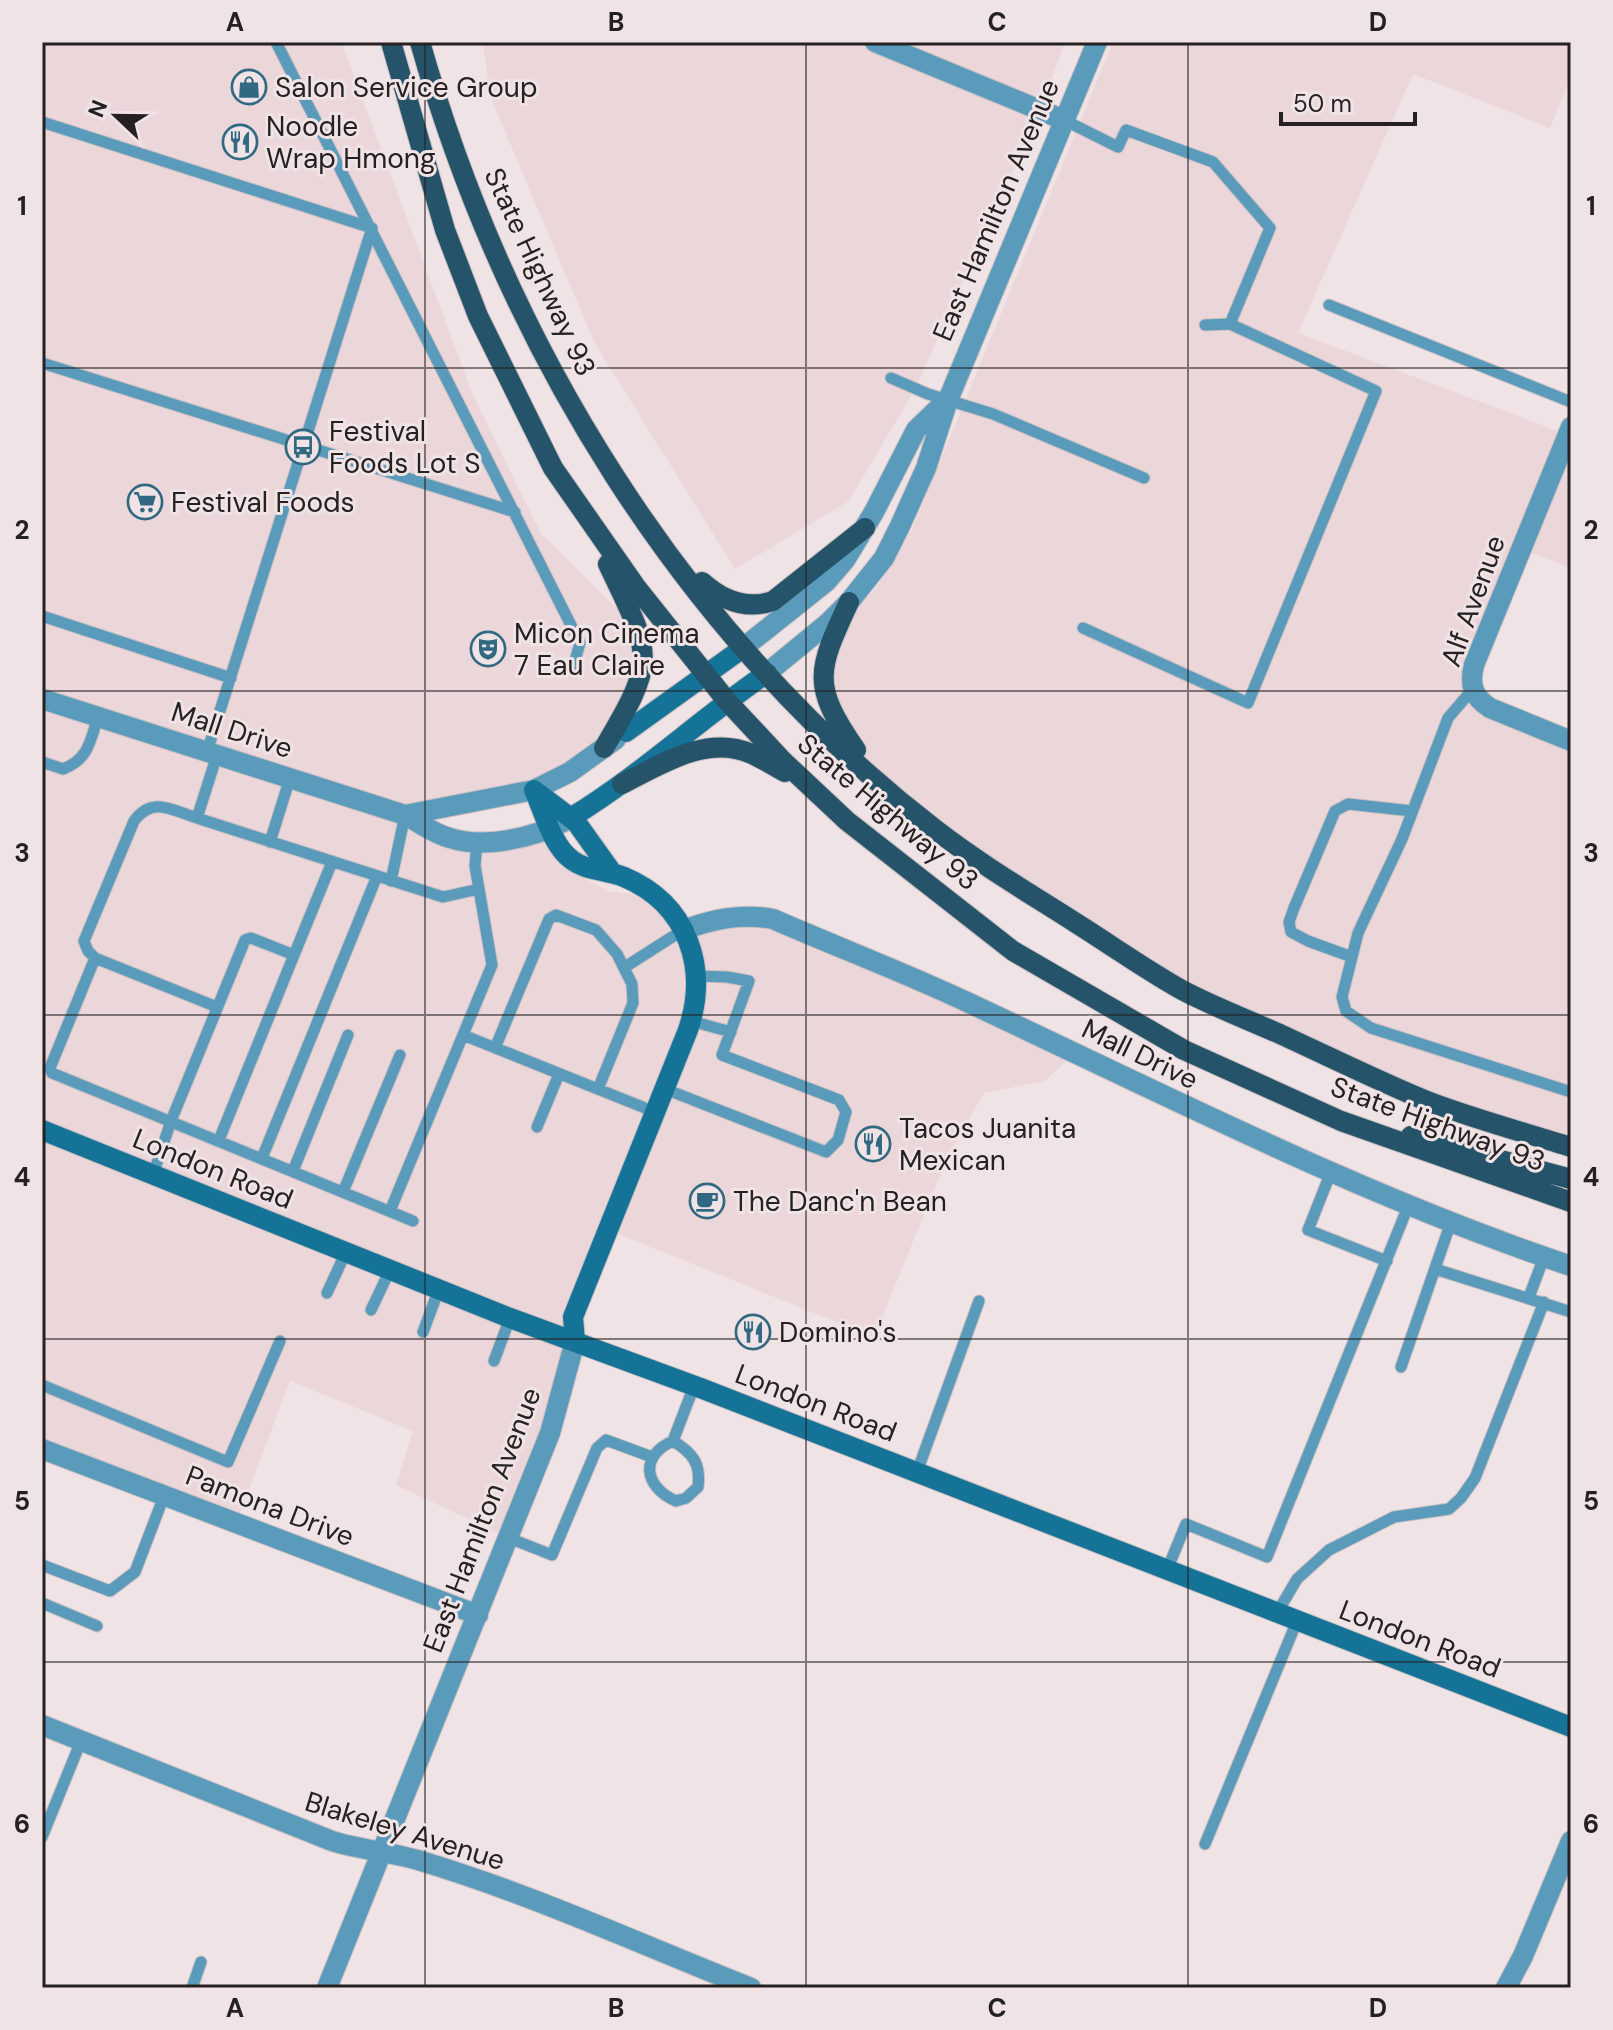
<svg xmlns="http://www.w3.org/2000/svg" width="1613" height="2030" font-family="'DM Sans',sans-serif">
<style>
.built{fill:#ebd6da}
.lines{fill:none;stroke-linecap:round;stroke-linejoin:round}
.lane-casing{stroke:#cbc0c2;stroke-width:13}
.street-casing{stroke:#cbc0c2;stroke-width:22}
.secondary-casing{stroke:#cbc0c2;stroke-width:22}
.primary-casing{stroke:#cbc0c2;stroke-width:22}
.lane{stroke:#5a9bbb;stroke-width:11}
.street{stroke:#5a9bbb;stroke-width:20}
.secondary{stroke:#167398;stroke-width:20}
.primary{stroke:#255369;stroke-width:20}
.grid{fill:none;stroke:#252021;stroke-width:2;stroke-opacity:0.55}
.labels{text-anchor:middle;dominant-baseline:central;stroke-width:6;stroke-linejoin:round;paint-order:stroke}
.poi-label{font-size:28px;fill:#252021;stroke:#f0e3e5;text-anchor:start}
.street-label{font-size:28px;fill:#252021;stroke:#f0e3e5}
.neatline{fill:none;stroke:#252021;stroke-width:3}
.grid-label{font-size:26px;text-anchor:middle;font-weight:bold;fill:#252021}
</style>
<rect width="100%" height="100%" fill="#f0e3e5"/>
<!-- built -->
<path class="built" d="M42 42H341L473 395 540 532 641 633 625 712 570 772 407 815 449 838 541 832 564 864 580 876 611 892 653 895 683 929 754 915 1075 1053 1045 1081 984 1093 948 1156 874 1337 608 1230 575 1341 509 1538 396 1485 413 1431 290 1381 236 1524 42 1449Z
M483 42H1065L1038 115 915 389 849 501 735 569 594 342 490 96Z
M1113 42H1571V78L1550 128 1413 74 1298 333 1571 436V568L1521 549 1472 690 1571 741V1147L1429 1102 1181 989 879 783 833 717 823 679 856 608 875 590 911 532Z"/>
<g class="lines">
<!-- lane casing -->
<g class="lane-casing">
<path id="lane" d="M276 42 580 643 572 671
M1064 120 1118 147 1126 130 1213 162 1270 228 1230 324
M42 122 372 228
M1329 305 1571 402
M42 363 515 512
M891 378 928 394 993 414 1144 478
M42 616 231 678
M1083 628 1248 703 1376 391 1230 324 1205 325
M1472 690 1448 718 1402 839 1358 933 1342 997 1346 1011 1371 1028 1571 1092
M207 752 372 228
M217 755 197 818 443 897 479 889 475 866 477 841
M42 762 63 769C89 759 90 741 98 717
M197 818C171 810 153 796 134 821L84 941 88 951 95 958 217 1007
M270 842 290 778
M391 881 405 815
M1352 957 1308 941 1291 932 1289 922 1294 908 1335 811 1348 804 1412 811
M95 958 50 1068 52 1073 413 1221
M625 967 683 930
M691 1021 731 1032
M463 1035 655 1112
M495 1048 549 919 556 915 596 930 617 954 632 984 633 1003 598 1089
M665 1089 826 1152 838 1140 846 1112 839 1100 722 1055 749 981 727 977 697 976
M537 1127 559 1074
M219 1140 294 955
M262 1158 377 876
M293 1171 348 1035
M1331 1172 1308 1230 1387 1261
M153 1175 171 1121 245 940 251 938 294 955 332 862
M343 1192 400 1055
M390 1211 492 965 479 889
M1435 1269 1571 1312
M327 1293 346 1252
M1529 1297 1544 1257
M371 1310 390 1270
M423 1332 439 1289
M494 1361 510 1318
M1401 1367 1451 1222
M42 1385 228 1462 280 1341
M673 1441C693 1453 701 1464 698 1487L686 1498 676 1501C644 1487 639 1456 673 1441L694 1386
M917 1472 979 1301
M509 1538 552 1555 597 1448 606 1440 652 1457
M42 1565 110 1591 135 1572 164 1496
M1167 1570 1186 1524 1267 1557 1409 1204
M42 1603 97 1626
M1277 1613 1297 1579 1329 1550 1394 1517 1449 1509 1461 1498 1475 1478 1544 1302
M42 1837 81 1741
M1205 1844 1297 1621
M192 1988 201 1962"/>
</g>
<!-- street casing -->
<g class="street-casing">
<path id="street" d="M875 42 1064 120
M1571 427 1474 665C1469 685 1473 697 1490 708L1571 741
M743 648 826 582 845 560 874 512 916 430 945 402
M767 673 828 623 849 602 884 558 900 526 926 468 948 400 1097 42
M42 699 405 815C420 823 434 834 450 838 484 849 534 838 565 821
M405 815 534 790 570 772 616 739
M683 930C714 919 741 913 773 919 837 947 903 972 967 1002 1166 1095 1362 1196 1571 1266
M42 1449 478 1615
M42 1725 332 1841C361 1850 392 1852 421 1861 534 1895 642 1945 751 1988
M327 1988 550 1433 575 1341
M1506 1988 1523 1956 1571 1841"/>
</g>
<!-- secondary casing -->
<g class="secondary-casing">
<path id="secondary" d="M626 732 743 648
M534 790C544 812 552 846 572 860 586 871 608 870 624 877 688 904 709 968 688 1030L573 1317 575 1341
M535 791 576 822 611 871
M572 817C641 775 700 719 767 673
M42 1130 510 1318 703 1389 1571 1727"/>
</g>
<!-- primary casing -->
<g class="primary-casing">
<path id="primary" d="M391 42 445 230 478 316 553 468 636 587 727 701 783 761 847 821 1013 951 1184 1050 1341 1121 1571 1202
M420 42C506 347 683 635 936 830 980 864 1029 893 1076 923 1111 945 1146 970 1182 990 1214 1007 1249 1020 1282 1035 1330 1057 1378 1081 1427 1101 1474 1119 1523 1132 1571 1147
M702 582C723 601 746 610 773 601L865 528
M849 602C817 671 811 685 856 750
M604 748C658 657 652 657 608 564
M622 784C662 764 707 734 752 754 763 759 774 766 785 772
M1411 1136 1571 1179"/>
</g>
<!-- lane -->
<use href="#lane" class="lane"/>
<!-- street -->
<use href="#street" class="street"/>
<!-- secondary -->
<use href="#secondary" class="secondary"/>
<!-- primary -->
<use href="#primary" class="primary"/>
</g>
<!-- grid -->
<path class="grid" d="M425 42V1988M806 42V1988M1188 42V1988M42 368H1571M42 691H1571M42 1015H1571M42 1339H1571M42 1662H1571"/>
<!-- icons -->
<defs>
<g id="shop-ring" transform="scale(1.8)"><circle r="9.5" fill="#f0e3e5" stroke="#316983" stroke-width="1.5"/><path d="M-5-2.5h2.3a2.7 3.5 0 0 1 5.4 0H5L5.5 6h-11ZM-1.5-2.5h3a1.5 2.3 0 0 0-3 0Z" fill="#316983"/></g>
<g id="restaurant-ring" transform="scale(1.8)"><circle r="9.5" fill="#f0e3e5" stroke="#316983" stroke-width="1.5"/><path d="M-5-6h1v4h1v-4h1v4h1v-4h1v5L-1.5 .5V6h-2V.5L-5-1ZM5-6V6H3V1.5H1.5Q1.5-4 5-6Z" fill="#316983"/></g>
<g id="bus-ring" transform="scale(1.8)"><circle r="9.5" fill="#f0e3e5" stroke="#316983" stroke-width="1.5"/><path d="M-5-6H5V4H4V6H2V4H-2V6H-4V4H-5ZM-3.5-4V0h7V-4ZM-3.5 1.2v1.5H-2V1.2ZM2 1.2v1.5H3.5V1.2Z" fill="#316983"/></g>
<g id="supermarket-ring" transform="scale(1.8)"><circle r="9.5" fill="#f0e3e5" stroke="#316983" stroke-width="1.5"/><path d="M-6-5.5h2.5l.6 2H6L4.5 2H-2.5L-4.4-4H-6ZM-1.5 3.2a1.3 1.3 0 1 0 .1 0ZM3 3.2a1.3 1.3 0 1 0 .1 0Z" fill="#316983"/></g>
<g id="theatre-ring" transform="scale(1.8)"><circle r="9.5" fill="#f0e3e5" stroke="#316983" stroke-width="1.5"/><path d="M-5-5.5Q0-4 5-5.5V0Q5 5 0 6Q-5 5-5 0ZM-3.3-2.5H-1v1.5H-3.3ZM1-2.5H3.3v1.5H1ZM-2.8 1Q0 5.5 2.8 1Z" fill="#316983"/></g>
<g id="cafe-ring" transform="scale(1.8)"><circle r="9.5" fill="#f0e3e5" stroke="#316983" stroke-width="1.5"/><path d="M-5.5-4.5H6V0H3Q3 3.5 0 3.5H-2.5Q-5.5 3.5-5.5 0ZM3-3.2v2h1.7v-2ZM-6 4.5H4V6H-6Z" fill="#316983"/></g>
</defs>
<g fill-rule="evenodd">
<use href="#shop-ring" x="249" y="87"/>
<use href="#restaurant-ring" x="240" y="142"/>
<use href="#bus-ring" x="303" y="447"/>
<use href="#supermarket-ring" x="145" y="502"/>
<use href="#theatre-ring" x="488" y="649"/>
<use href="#restaurant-ring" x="873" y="1144"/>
<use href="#cafe-ring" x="707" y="1201"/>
<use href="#restaurant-ring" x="753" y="1332"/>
</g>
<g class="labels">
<!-- poi labels -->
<g class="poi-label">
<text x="275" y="87">Salon Service Group</text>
<text x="266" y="126">Noodle<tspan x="266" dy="32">Wrap Hmong</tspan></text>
<text x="329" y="431">Festival<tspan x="329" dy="32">Foods Lot S</tspan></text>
<text x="171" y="502">Festival Foods</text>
<text x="514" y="633">Micon Cinema<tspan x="514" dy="32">7 Eau Claire</tspan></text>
<text x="899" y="1128">Tacos Juanita<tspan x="899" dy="32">Mexican</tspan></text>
<text x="733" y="1201">The Danc'n Bean</text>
<text x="779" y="1332">Domino's</text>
</g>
<!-- street labels -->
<g class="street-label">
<text transform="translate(996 210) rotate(-67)">East Hamilton Avenue</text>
<text transform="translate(540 272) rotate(65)">State Highway 93</text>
<text transform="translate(1473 601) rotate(-70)">Alf Avenue</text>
<text transform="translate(232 730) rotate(18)">Mall Drive</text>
<text transform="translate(888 812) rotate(40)">State Highway 93</text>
<text transform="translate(1140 1054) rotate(26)">Mall Drive</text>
<text transform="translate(1438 1124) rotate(20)">State Highway 93</text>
<text transform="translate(213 1169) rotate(22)">London Road</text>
<text transform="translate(816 1403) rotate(21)">London Road</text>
<text transform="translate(270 1506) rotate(21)">Pamona Drive</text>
<text transform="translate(482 1520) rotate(-69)">East Hamilton Avenue</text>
<text transform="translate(1420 1639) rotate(21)">London Road</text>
<text transform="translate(405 1831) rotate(17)">Blakeley Avenue</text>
</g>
</g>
<!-- border -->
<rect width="1613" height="2030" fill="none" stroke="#f0e3e5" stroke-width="88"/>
<!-- north arrow -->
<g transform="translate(116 116) rotate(292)" stroke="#f0e3e5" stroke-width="6" paint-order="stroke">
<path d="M0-6L14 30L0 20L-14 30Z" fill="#252021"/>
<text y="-12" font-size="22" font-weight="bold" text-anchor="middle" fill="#252021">N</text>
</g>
<!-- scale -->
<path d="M1281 112v12h134v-12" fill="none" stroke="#252021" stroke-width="4"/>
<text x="1293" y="112" font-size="24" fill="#252021" stroke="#f0e3e5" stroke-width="6" paint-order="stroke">50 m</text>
<rect x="44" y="44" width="1525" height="1942" class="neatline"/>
<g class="grid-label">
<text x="235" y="31">A</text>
<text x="616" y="31">B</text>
<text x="997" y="31">C</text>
<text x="1378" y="31">D</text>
<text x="22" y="215">1</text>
<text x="1591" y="215">1</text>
<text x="22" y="539">2</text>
<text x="1591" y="539">2</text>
<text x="22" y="862">3</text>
<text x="1591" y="862">3</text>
<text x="22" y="1186">4</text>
<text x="1591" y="1186">4</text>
<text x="22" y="1510">5</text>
<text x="1591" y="1510">5</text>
<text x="22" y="1833">6</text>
<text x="1591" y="1833">6</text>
<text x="235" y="2017">A</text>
<text x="616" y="2017">B</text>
<text x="997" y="2017">C</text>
<text x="1378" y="2017">D</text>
</g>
</svg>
